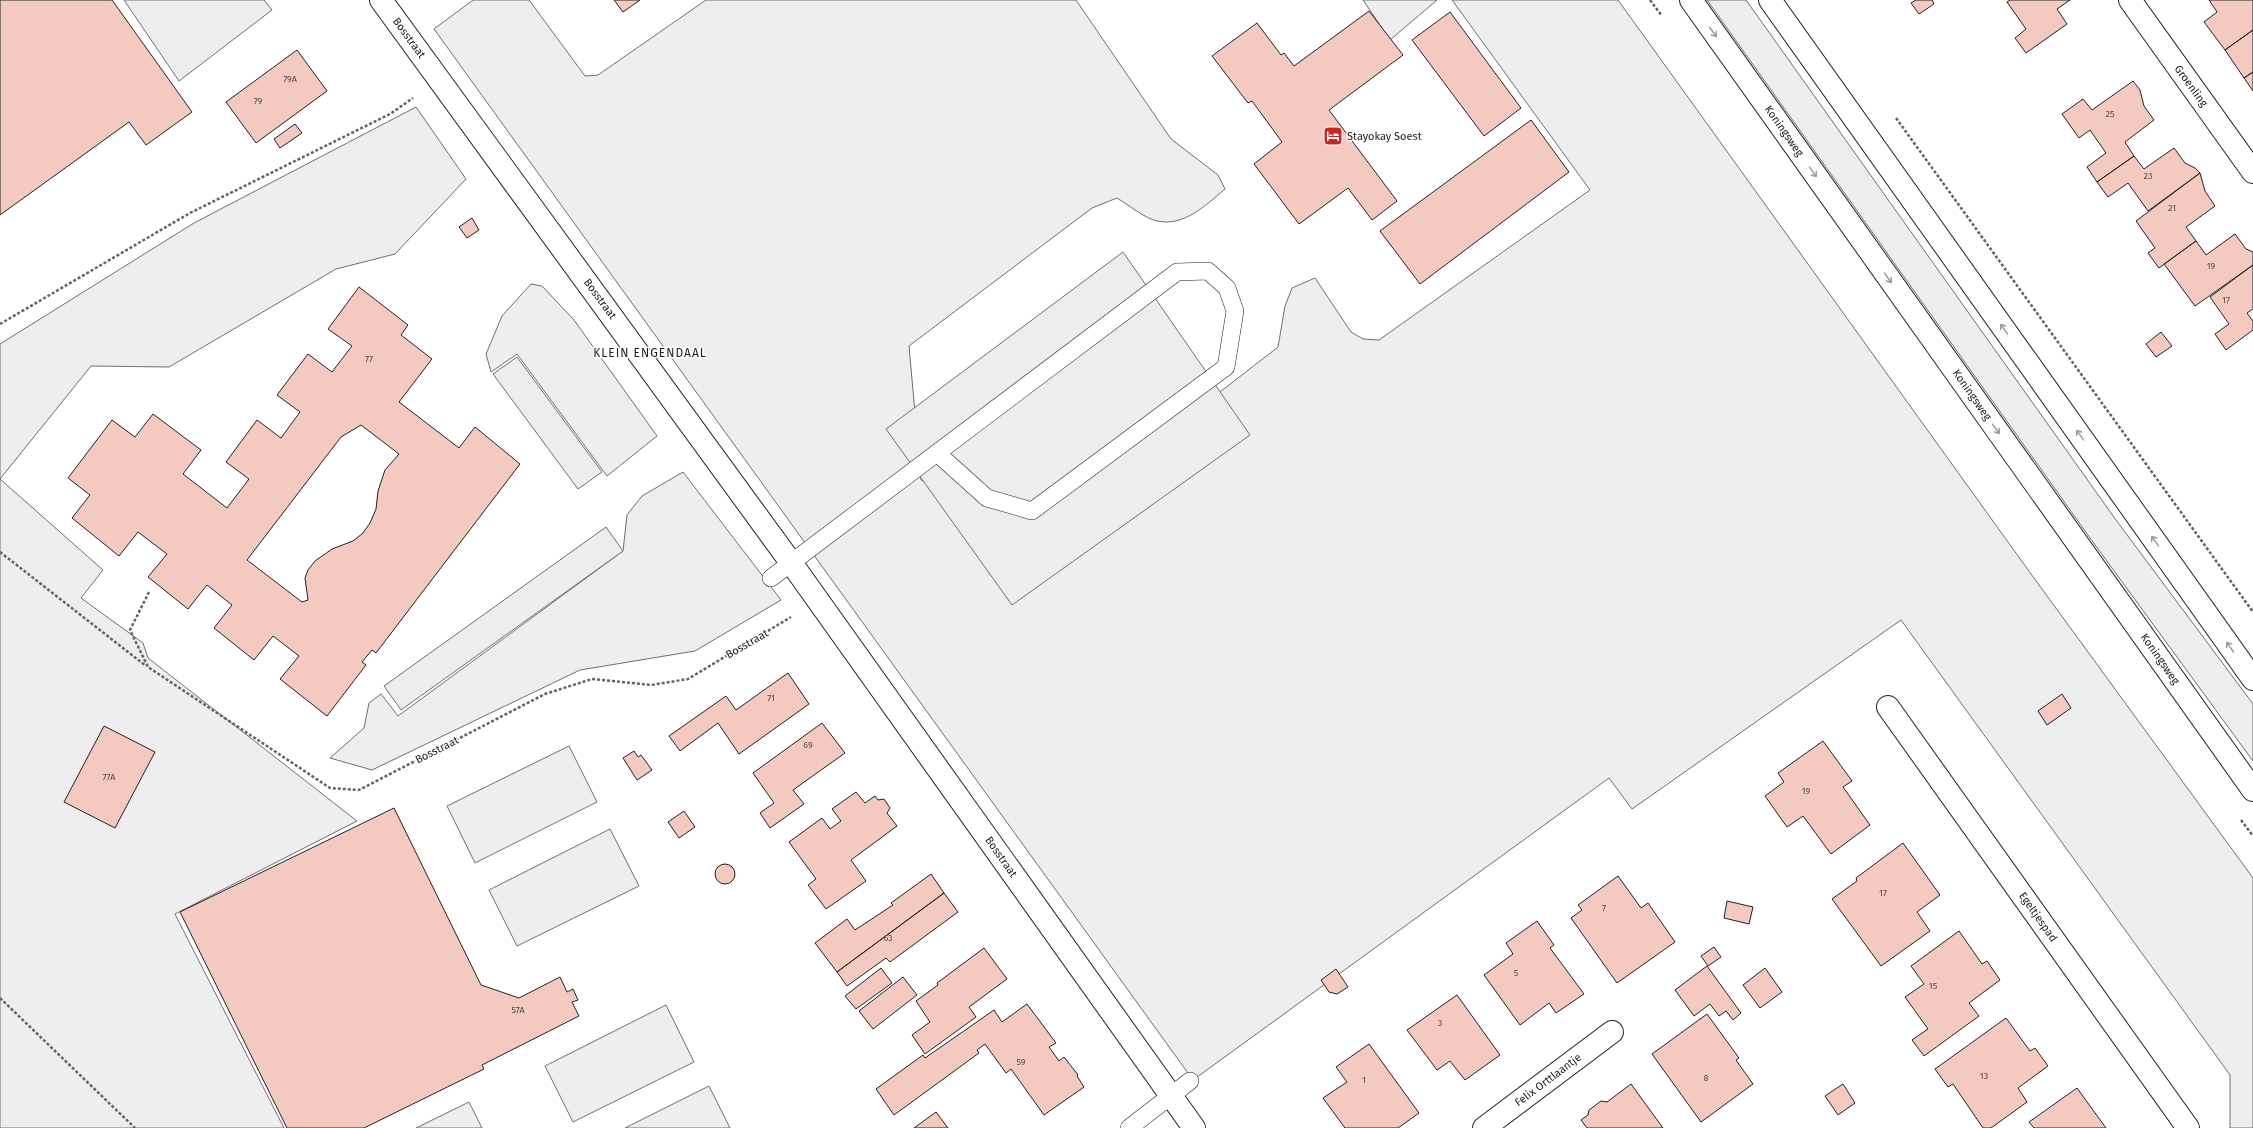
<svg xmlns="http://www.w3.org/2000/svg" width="2253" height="1128" font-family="'Fira Sans',sans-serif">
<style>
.green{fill:#eee;stroke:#6f6f6f}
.parking{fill:#ededed;stroke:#6f6f6f}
.building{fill:#f3c9c0;stroke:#222;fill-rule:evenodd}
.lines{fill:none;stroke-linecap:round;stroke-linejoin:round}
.service-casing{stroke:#222;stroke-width:18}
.minor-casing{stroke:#222;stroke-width:24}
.primary-casing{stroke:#222;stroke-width:24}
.path{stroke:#646464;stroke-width:2.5;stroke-dasharray:3 2;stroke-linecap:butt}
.service{stroke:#fff;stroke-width:17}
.minor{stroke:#fff;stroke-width:22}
.primary{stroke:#fff;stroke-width:22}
.oneway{stroke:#9c9c9c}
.labels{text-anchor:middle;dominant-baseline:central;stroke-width:3;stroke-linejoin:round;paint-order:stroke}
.number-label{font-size:9px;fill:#564c4a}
.street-label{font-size:11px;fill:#222;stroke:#fff}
.poi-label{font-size:11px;fill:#222;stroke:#fff;text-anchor:start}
.neighbourhood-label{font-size:12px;letter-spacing:1px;fill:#222;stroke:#fff}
</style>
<rect width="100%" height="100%" fill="#fff"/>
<!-- green -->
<path class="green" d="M473 0H529L585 76 598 75 706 0H1076L1171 139 1218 175 1225 189C1206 205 1184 227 1157 221 1146 219 1127 204 1117 198L1092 208 909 346 921 480 952 495 1025 543 1278 347 1285 306 1292 288 1315 278 1351 332 1363 339 1379 340 1590 190 1452 0H1618L2031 574 2253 878V1128H2230V1075L1901 620 1632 809 1609 778 1193 1080 434 29Z
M1363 0H1437L1390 40Z
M1707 0H1746L2116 520 2253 704V761L2090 538Z
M416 107 466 179 395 254 336 269 169 367 91 366 0 479 103 570 81 598 143 643 148 658 357 821 175 914 284 1128H0V344L194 223Z
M531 284 542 286 574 320 657 436 607 476 517 354 491 372 486 354 502 316Z
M683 472 781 600 695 651 580 670 372 770 330 758 364 728 369 703 381 694 398 716 623 551 627 515 642 496Z
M569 746 597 802 475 863 447 806Z
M610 829 639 886 517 946 489 890Z
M666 1005 694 1062 573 1122 545 1066Z
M709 1086 730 1128H625Z
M469 1102 482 1128H416Z"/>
<!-- parking -->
<path class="parking" d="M124 0H264L272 10 179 81Z
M1123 252 1250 435 1012 605 886 429Z
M517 357 602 472 578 489 493 374Z
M606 527 623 551 401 710 384 686Z"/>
<!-- building -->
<path class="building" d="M0 0H112L192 112 146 145 129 122 0 215Z
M614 0H640L623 12Z
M1916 0H1932L1934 4 1919 14 1911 3Z
M2010 0H2070L2057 9 2067 24 2026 53 2015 38 2026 29 2007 2Z
M2209 0H2253V30L2225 50 2204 22 2217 12Z
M1369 11 1403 55 1329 110 1397 201 1372 220 1348 188 1299 224 1254 164 1282 142 1252 101 1248 103 1212 56 1257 23 1281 55 1284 53 1294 66Z
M1450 12 1521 108 1484 136 1412 40Z
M2253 30V72L2244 78 2225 50Z
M297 50 327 91 256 143 226 102Z
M2253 72V91L2244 78Z
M2133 81 2140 90 2144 106 2154 120 2125 142 2134 156 2097 182 2087 167 2106 153 2090 130 2079 138 2062 114 2083 99 2092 110Z
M1531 120 1569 172 1420 284 1380 231Z
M295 124 302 133 280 148 274 139Z
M2174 148 2185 163 2195 168 2200 173 2148 211 2128 183 2108 197 2097 182 2134 156 2144 169Z
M2200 173 2205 191 2215 206 2186 227 2196 241 2159 268 2148 253 2155 248 2136 221Z
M472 218 479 230 467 238 459 227Z
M2235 234 2246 249 2253 252V265L2195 306 2164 264 2196 241 2206 255Z
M2253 265V309L2247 313 2253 321V330L2226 350 2215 334 2229 324 2210 297Z
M359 287 408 325 401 335 432 359 399 402 459 448 475 427 520 464 376 653 372 650 362 662 366 665 327 716 280 679 299 656 273 636 254 660 214 628 232 605 207 585 188 609 148 577 167 554 138 532 119 556 72 518 90 495 68 478 112 420 135 437 153 414 201 450 183 474 227 508 249 479 226 462 257 420 281 438 300 412 277 395 308 354 332 372 352 346 328 329ZM361 425 399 454 385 470 378 491 376 509 370 523 363 533 353 541 332 549 315 561 308 570 305 578 308 600 302 602 247 560 341 437Z
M2161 332 2172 346 2156 357 2146 344Z
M788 673 809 704 739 754 718 723 680 751 669 736 726 696 736 710Z
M2062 694 2071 708 2047 725 2038 711Z
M822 723 845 753 793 790 804 804 770 828 760 813 774 803 753 773Z
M104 726 155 752 115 828 64 802Z
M1823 741 1852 781 1843 787 1870 825 1831 854 1803 816 1787 827 1765 796 1784 782 1778 773Z
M634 751 638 757 641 755 652 770 637 780 623 758Z
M856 792 865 803 875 796 878 800 884 799 890 808 887 813 897 826 851 860 866 881 826 909 808 885 816 879 789 842 822 818 830 829 841 821 832 809Z
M394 808 481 985 519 998 560 977 567 992 573 989 578 1000 572 1002 579 1016 482 1065 484 1069 364 1128H287L180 912Z
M684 811 695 827 679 838 668 822Z
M1903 843 1940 895 1917 912 1930 931 1881 966 1832 899 1857 881 1856 878Z
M715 874a10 10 0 1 1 20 0a10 10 0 1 1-20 0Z
M931 874 944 893 837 972 815 943 847 919 855 930 893 905 891 903Z
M1618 876 1641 908 1648 903 1675 942 1617 983 1571 918 1582 910 1578 905Z
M944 893 958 912 890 962 886 958 847 986 837 972Z
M1727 901 1753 907 1749 924 1724 918Z
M1537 921 1554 945 1550 948 1584 994 1556 1013 1549 1003 1520 1025 1484 975 1513 954 1506 943Z
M1959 931 1982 964 1987 961 2000 980 1969 1003 1979 1016 1924 1056 1912 1040 1928 1029 1905 997 1924 984 1911 966Z
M1714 947 1721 957 1708 966 1701 956Z
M984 948 1007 979 969 1007 976 1017 925 1054 912 1035 930 1022 916 1001 938 985 937 983Z
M1707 966 1741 1013 1733 1020 1726 1011 1719 1016 1710 1004 1694 1016 1675 990Z
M881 968 892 983 856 1009 845 996Z
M1765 968 1782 992 1760 1008 1743 985Z
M1336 969 1348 987 1337 994 1329 992 1321 980Z
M903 977 917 995 873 1029 859 1011Z
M1457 995 1500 1055 1465 1080 1450 1061 1437 1070 1407 1030Z
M1027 1004 1056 1043 1049 1047 1059 1061 1064 1057 1078 1075 1077 1076 1084 1087 1044 1115 1011 1069 1006 1073 985 1044 977 1050 979 1053 894 1115 876 1089 923 1055 925 1058 994 1010 1002 1022Z
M1707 1014 1739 1058 1736 1060 1753 1084 1701 1122 1652 1054Z
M2006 1018 2030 1051 2035 1048 2048 1066 2018 1088 2027 1102 1991 1128H1983L1953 1084 1948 1087 1935 1069Z
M1369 1044 1419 1113 1398 1128H1345L1323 1098 1347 1082 1336 1067Z
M1631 1084 1663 1128H1587L1581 1120 1588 1115 1589 1110 1601 1101 1607 1102Z
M1843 1084 1855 1103 1838 1115 1825 1096Z
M2077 1088 2106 1128H2034L2029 1122Z
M936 1112 948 1128H914Z"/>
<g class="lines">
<!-- service casing -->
<g class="service-casing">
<path id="service" d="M771 578 1177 272 1208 271 1227 288 1235 311 1226 367 1032 511 987 498 937 453
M1129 1128 1190 1081"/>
</g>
<!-- minor casing -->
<g class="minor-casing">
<path id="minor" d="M381 0 792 564 1194 1128
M2130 0 2253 172
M1888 707 2188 1128
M1484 1128 1612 1032"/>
</g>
<!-- primary casing -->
<g class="primary-casing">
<path id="primary" d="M1691 0 2253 790
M1770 0 2253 679"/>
</g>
<!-- path -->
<path class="path" d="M1650 0 1662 16
M1896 118 2253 612
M0 324 190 213 390 114 413 98
M0 552 146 666
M149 592 130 630 148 667 330 788 359 790 545 694 592 679 651 685 688 679 791 617
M2241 820 2253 836
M0 998 135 1128"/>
<!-- service -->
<use href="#service" class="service"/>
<!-- minor -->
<use href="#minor" class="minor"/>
<!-- primary -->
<use href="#primary" class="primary"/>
</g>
<!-- one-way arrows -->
<defs><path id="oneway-shaft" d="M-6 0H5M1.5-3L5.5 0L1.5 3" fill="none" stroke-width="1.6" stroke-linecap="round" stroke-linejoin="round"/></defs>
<g class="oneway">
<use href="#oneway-shaft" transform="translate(1713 32) rotate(55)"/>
<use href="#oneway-shaft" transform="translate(1813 172) rotate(55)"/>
<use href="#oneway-shaft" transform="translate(1888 278) rotate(55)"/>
<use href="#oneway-shaft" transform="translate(2004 329) rotate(-125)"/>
<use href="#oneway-shaft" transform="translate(1996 429) rotate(55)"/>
<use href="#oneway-shaft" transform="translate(2080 435) rotate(-125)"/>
<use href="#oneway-shaft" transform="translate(2155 541) rotate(-125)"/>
<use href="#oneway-shaft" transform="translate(2230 647) rotate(-125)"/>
</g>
<!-- icons -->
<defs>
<g id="hotel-square" transform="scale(1)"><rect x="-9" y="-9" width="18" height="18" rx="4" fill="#c62828" stroke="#fff"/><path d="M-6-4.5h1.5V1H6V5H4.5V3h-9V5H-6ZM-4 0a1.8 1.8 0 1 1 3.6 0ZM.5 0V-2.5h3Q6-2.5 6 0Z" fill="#fff"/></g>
</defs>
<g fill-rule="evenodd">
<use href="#hotel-square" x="1333" y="136"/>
</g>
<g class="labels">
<!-- number labels -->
<g class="number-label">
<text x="290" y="79">79A</text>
<text x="258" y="101">79</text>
<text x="2110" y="114">25</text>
<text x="2148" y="176">23</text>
<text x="2172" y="208">21</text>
<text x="2211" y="266">19</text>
<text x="2226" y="300">17</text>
<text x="369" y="359">77</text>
<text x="771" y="698">71</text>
<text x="808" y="745">69</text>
<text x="109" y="777">77A</text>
<text x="1806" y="791">19</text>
<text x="1883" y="893">17</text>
<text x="1604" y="908">7</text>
<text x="888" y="938">63</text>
<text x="1516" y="973">5</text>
<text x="1933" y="986">15</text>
<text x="518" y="1010">57A</text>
<text x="1440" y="1023">3</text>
<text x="1021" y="1062">59</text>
<text x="1984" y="1076">13</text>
<text x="1706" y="1078">8</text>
<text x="1364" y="1080">1</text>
</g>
<!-- street labels -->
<g class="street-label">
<text transform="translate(409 38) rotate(54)">Bosstraat</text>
<text transform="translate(2191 86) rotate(54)">Groenling</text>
<text transform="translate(1784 131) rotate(55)">Koningsweg</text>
<text transform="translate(600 299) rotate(54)">Bosstraat</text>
<text transform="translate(1972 395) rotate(55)">Koningsweg</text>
<text transform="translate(747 644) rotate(-30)">Bosstraat</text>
<text transform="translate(2160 659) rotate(55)">Koningsweg</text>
<text transform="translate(437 750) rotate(-27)">Bosstraat</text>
<text transform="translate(1001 857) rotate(55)">Bosstraat</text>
<text transform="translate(2038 917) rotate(55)">Egeltjespad</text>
<text transform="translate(1548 1080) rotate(-37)">Felix Orttlaantje</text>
</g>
<!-- poi labels -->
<g class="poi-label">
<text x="1347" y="136">Stayokay Soest</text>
</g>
<!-- neighbourhood labels -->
<g class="neighbourhood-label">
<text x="650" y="353">KLEIN ENGENDAAL</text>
</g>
</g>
</svg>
